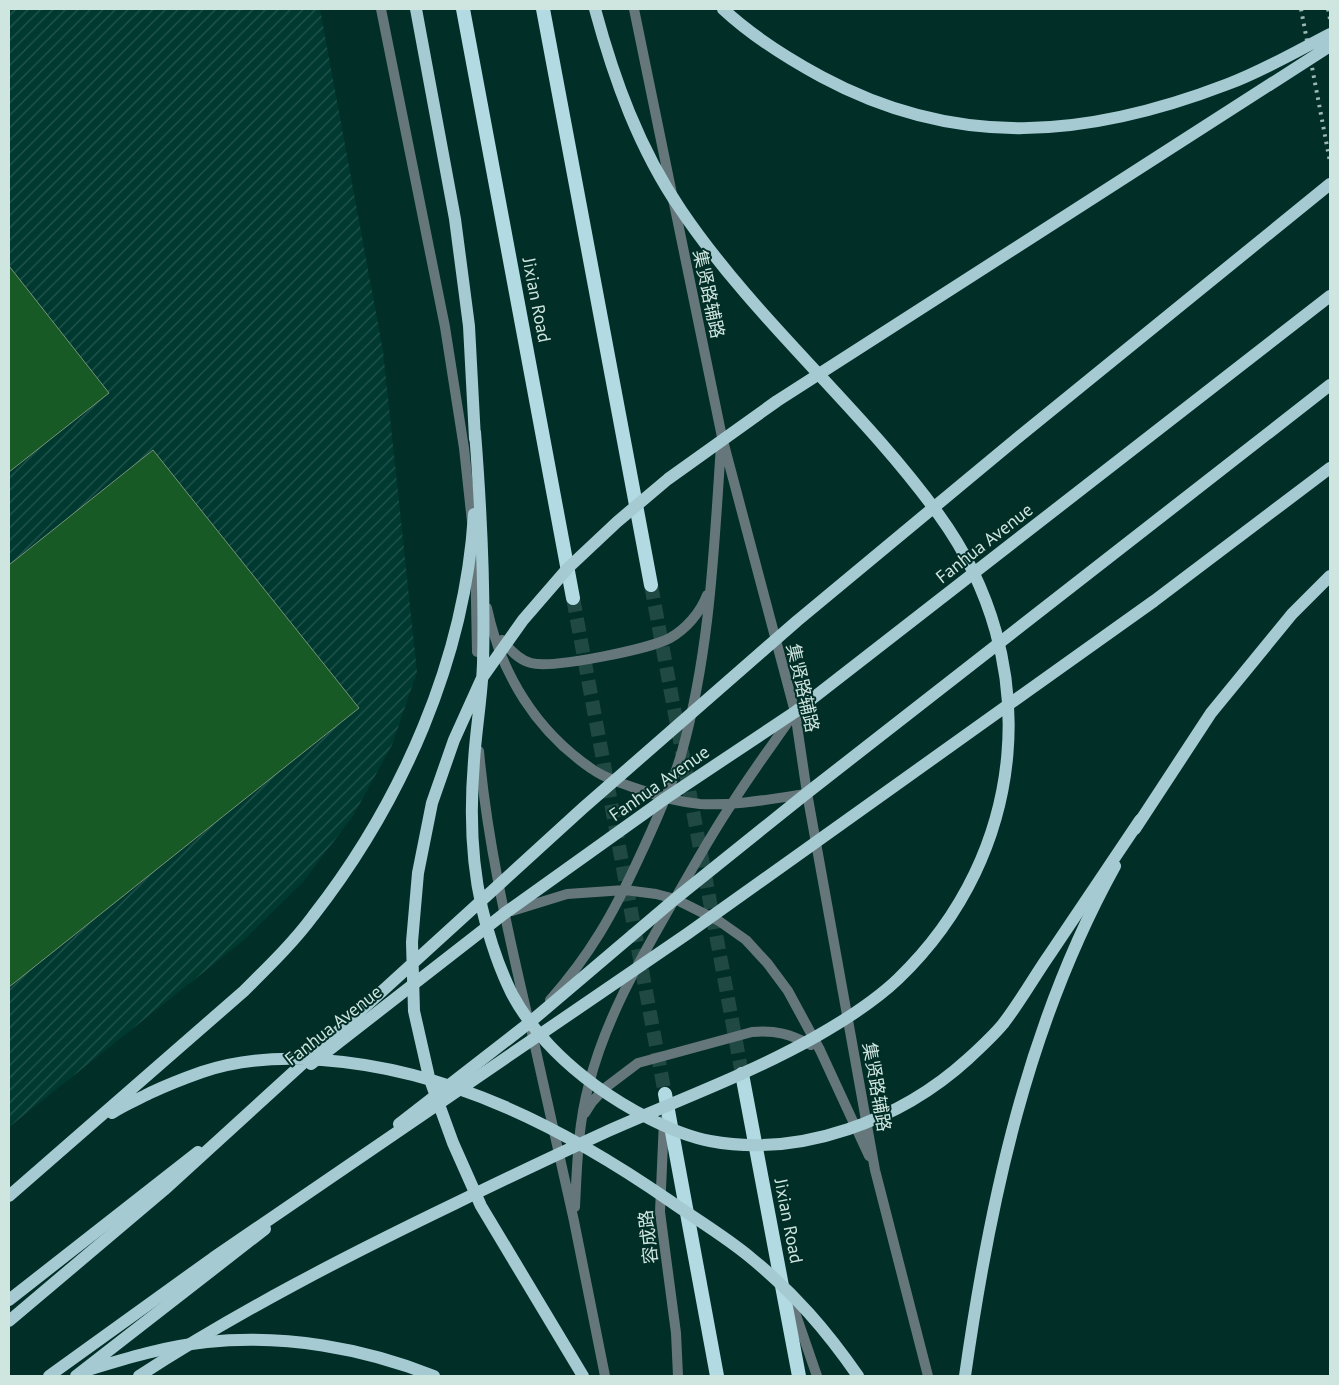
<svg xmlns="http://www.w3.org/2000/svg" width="1339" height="1385" font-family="'PT Sans','Noto Sans SC',sans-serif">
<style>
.industrial{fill:url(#industrial-furrows)}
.building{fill:#175a25;stroke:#78937a}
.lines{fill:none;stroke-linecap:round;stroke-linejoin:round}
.trunk-tunnel{stroke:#204943;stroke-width:14;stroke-dasharray:14 7;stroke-linecap:butt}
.tertiary{stroke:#66777b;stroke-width:10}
.primary{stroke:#a5cad1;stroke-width:12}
.trunk{stroke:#b2dae2;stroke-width:14}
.rail{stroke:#9cb8b2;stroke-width:4;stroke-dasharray:2.5 5;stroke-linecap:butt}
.primary-bridge{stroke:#a5cad1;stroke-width:12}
.labels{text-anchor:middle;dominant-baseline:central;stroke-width:4;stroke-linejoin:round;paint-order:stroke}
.street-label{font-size:18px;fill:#cfe5df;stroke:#012e27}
</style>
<defs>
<pattern id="industrial-furrows" width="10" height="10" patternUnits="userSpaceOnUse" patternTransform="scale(1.25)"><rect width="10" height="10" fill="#003930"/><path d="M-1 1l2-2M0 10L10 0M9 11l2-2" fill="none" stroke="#24564e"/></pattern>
</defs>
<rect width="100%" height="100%" fill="#012e27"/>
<!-- industrial -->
<path class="industrial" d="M9 9H320L383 351 417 672 392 745 353 816 303 882 244 940 9 1127Z"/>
<!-- building -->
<path class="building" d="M9 266 109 393 9 472Z
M153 450 359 708 9 987V565Z"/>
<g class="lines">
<!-- trunk-tunnel -->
<path class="trunk-tunnel" d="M651 585 742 1074
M573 598 665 1094"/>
<!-- tertiary -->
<path class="tertiary" d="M381 9 445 327 464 448 472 522
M634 9 722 437 795 712 807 793 875 1170 928 1376
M475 551 477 652
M487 608C501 674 536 731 592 769 606 779 624 784 641 790 660 797 680 802 700 804 736 806 770 799 806 794
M502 640C510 650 519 660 531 663 552 669 650 649 670 638 686 629 700 613 707 595
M479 751C487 840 507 928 527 1014
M512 911 567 894 625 890 656 894 675 899 719 921 746 940 768 964 788 991 820 1050 869 1156
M550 1000C590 955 613 914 638 860 654 826 670 791 681 755 710 654 714 549 721 445
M532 1033 574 1221 605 1376
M585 1113 592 1102 605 1088 638 1063 752 1032C776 1030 790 1034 811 1045
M664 1120 660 1212 676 1333 678 1376
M575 1207C577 1166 578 1124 589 1084 605 1021 637 965 669 909 690 873 710 836 733 802 752 772 773 744 793 715
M788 1292 817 1376"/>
<!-- primary -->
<path class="primary" d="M1135 829 1211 713 1292 614 1330 576
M311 1064 505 913 666 798 795 712 1330 296
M399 1124 529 1023 675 899 807 793 1330 385
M9 1300 198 1152
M88 1370C127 1358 167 1346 207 1342 284 1334 363 1348 434 1376
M76 1376 265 1229
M965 1376C990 1200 1028 1023 1115 866"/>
<!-- trunk -->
<path class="trunk" d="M463 9 573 598
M543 9 651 585
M742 1074 799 1376
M665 1094 717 1376"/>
<!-- rail -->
<path class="rail" d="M1301 9 1330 162
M1328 9 1330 19"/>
<!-- primary-bridge -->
<path class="primary-bridge" d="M416 9 455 219 469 326 475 439
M723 9C752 36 787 58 822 77 958 150 1088 138 1228 84 1263 71 1297 51 1330 34
M475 432C481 509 485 586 483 663 482 696 476 728 474 761 470 809 471 860 482 908 489 937 498 966 512 994 532 1031 563 1062 596 1086 626 1108 673 1134 710 1141 801 1158 901 1120 968 1059 980 1048 993 1036 1003 1024 1020 1002 1034 977 1050 954 1080 909 1110 865 1140 820
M112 1113C124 1105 137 1100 150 1093 167 1085 185 1078 202 1072 240 1059 283 1057 322 1060 450 1069 566 1129 670 1201 697 1220 726 1237 751 1258 795 1294 826 1330 858 1376
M9 1196 244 991C268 967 293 943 313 916 402 802 465 659 474 514
M9 1321 164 1190 583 808 797 621 1015 440 1330 184
M49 1376 213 1258 687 934 1154 601 1330 468
M139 1376C239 1311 346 1256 454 1204 505 1179 556 1155 608 1131 678 1100 750 1074 817 1036 845 1020 875 1001 898 979 1029 853 1045 661 939 515 861 407 756 321 681 210 639 149 614 79 595 9
M583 1376 481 1206 453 1143 429 1077 414 1011 412 942 418 873 432 803 454 740 482 678 523 620 568 568 617 522 668 479 777 401 1330 46"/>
</g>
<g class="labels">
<!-- street labels -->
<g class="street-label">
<text transform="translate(709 294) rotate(78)">集贤路辅路</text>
<text transform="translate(537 300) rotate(79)">Jixian Road</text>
<text transform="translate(984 543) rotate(-38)">Fanhua Avenue</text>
<text transform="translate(803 688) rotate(77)">集贤路辅路</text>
<text transform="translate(659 783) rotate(-35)">Fanhua Avenue</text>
<text transform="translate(333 1025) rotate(-38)">Fanhua Avenue</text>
<text transform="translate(877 1087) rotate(80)">集贤路辅路</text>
<text transform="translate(789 1221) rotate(79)">Jixian Road</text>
<text transform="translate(648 1237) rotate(-96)">容成路</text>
</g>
</g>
<!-- border -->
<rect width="1339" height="1385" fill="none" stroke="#cfe5df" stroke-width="20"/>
</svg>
